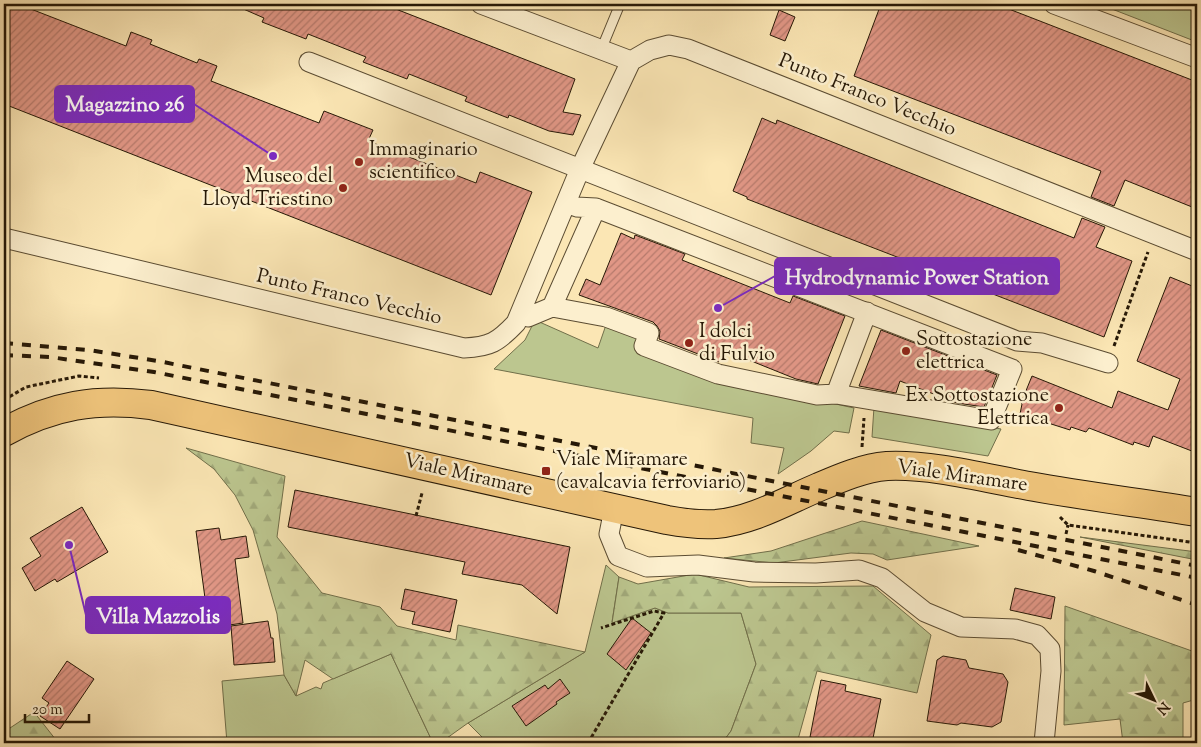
<svg xmlns="http://www.w3.org/2000/svg" width="1201" height="747" font-family="'Sorts Mill Goudy',serif">
<style>
.grass{fill:#bcc68f;stroke:#716f4a}
.forest{fill:url(#forest-firs);stroke:#716f4a}
.building{fill:url(#building-hatch);stroke:#261806}
.lines{fill:none;stroke-linecap:round;stroke-linejoin:round}
.lane-casing{stroke:#5b4c32;stroke-width:11}
.street-casing{stroke:#5b4c32;stroke-width:21}
.primary-casing{stroke:#261806;stroke-width:30}
.path{stroke:#261806;stroke-width:3;stroke-dasharray:4 2.5;stroke-linecap:butt}
.lane{stroke:#fcefce;stroke-width:9}
.street{stroke:#fcefce;stroke-width:19}
.primary{stroke:#eec37a;stroke-width:28}
.rail{stroke:#261806;stroke-width:4;stroke-dasharray:9 9;stroke-linecap:butt}
.poi-dot{fill:#8f2418;stroke:#fcefce;stroke-width:2}
.labels{text-anchor:middle;dominant-baseline:central;stroke-width:5;stroke-linejoin:round;paint-order:stroke}
.street-label{font-size:20px;fill:#261806;stroke:#fcefce}
.poi-label{font-size:20px;fill:#261806;stroke:#fcefce;text-anchor:start}
.leader{fill:none;stroke:#7b2cbf;stroke-width:2}
.callout-dot{fill:#7b2cbf;stroke:#fcefce;stroke-width:2}
.callout{fill:#7b2cbf;stroke:#7b2cbf;stroke-width:2}
.callout-label{font-size:21px;text-anchor:middle;font-weight:bold;fill:#fff}
</style>
<defs>
<pattern id="forest-firs" width="22" height="20" patternUnits="userSpaceOnUse" patternTransform="scale(1.25)"><rect width="22" height="20" fill="#bcc68f"/><path d="M5 1l3.5 6h-7zM16 11l3.5 6h-7z" fill="#a1a97a"/></pattern>
<pattern id="building-hatch" width="6" height="6" patternUnits="userSpaceOnUse" patternTransform="scale(1.25)"><rect width="6" height="6" fill="#e19786"/><path d="M-1 1l2-2M0 6l6-6M5 7l2-2" fill="none" stroke="#b67a6c"/></pattern>
</defs>
<rect width="100%" height="100%" fill="#fbe6b4"/>
<filter id="stains"><feTurbulence type="fractalNoise" baseFrequency=".004" numOctaves="4"/><feColorMatrix values="0 0 0 0 .2 0 0 0 0 .09 0 0 0 0 .02 0 0 0 .5 -.17"/></filter>
<radialGradient id="worn" r=".72"><stop offset=".6" stop-color="#630" stop-opacity="0"/><stop offset="1" stop-color="#630" stop-opacity=".3"/></radialGradient>
<!-- grass -->
<path class="grass" d="M1099 4H1197V42Z
M535 320 598 348 607 322 713 377 854 408 849 433 834 431 811 451 778 474 784 448 751 443 753 418 494 369 525 340Z
M874 407 1001 429 988 456 872 437Z
M606 565 619 577 612 622 655 608 668 613H741L756 664 731 731 722 743H514L510 738 500 743H488L468 723 585 652Z
M391 654 433 743H227L222 681 284 675 296 696 316 687 321 689 323 683Z"/>
<!-- forest -->
<path class="forest" d="M186 448 285 476 277 537 322 593 380 607 397 626 456 640 458 625 585 652 468 723 440 743H433L391 654 333 679 305 660 296 696 284 675 277 614 253 530 235 495 214 469Z
M862 521 979 546 887 560 873 554 851 553 774 563 724 558 771 551Z
M1080 537 1197 552V560Z
M695 574 749 587 873 586 931 635 917 693 817 671 797 743H722L731 731 756 664 741 613H668L655 608 612 623 619 577 638 584Z
M1065 606 1192 651 1197 650V699L1183 703V743H1123L1120 719 1064 725Z
M34 712 56 740 54 743H4V732Z"/>
<!-- building -->
<path class="building" d="M4 4H18L126 46 131 32 152 40 150 44 197 63 199 59 217 66 211 81 319 123 324 111 373 130 368 141 476 183 480 172 532 192 491 295 4 104Z
M232 4H383L575 79 563 112 581 115 573 135 549 131 509 115 508 118 465 101 467 97 409 74 407 79 363 62 366 57 308 34 306 39 262 22 264 18Z
M881 4H996L1197 82V209L1125 180 1114 206 1091 197 1101 171 854 76Z
M779 10 795 17 785 41 770 35Z
M762 118 776 124 777 120 1074 238 1082 218 1105 227 1096 247 1132 261 1104 337 747 199V197L733 191Z
M621 233 634 239 635 235 685 254 682 260 790 303 793 296 845 316 818 384 796 379 724 350 719 362 659 339 660 331 657 326 653 322 579 295 586 279 600 285Z
M1170 277 1197 288V453L1153 436 1149 447 1134 442 1133 445 1089 428 1086 432 1071 427 1070 430 1020 414 1022 404 1021 403 1032 376 1112 408 1118 391 1168 410 1180 379 1137 361Z
M881 330 997 375 984 407 957 403 900 381 896 393 859 386Z
M295 490 570 547 557 614 522 585 462 574 465 562 288 527Z
M82 507 108 552 57 582 55 579 35 591 22 568 41 556 30 538Z
M219 528 221 540 246 536 249 557 235 559 243 623 209 628 196 531Z
M1015 588 1055 597 1051 619 1010 610Z
M405 589 457 600 450 632 412 624 415 612 401 609Z
M632 618 651 633 626 670 607 654Z
M268 621 271 638H273L275 662 234 665 231 626Z
M943 656 966 660 969 668 1003 674 1008 682 1001 722 992 727 961 723 957 725 927 721 937 660Z
M67 661 94 679 60 729 40 716 49 703 42 698Z
M560 679 570 693 556 702 557 704 526 726 512 706 545 685 548 689Z
M821 680 846 685 845 691 881 699 872 743H860L834 738 830 741 810 737Z"/>
<g class="lines">
<!-- lane casing -->
<g class="lane-casing">
<path id="lane" d="M601 50 620 4"/>
</g>
<!-- street casing -->
<g class="street-casing">
<path id="street" d="M481 4 631 61
M1054 4 1197 58
M309 62 1017 341 1042 343 1108 363
M4 238 464 348C490 347 498 342 516 323L580 169 631 61 650 50 669 45 688 49 1197 251
M552 307 606 317 649 333 644 346 718 374 817 395 836 394 991 420 1012 369 596 208 576 207
M528 317 552 307 596 208
M836 394 867 312
M614 509 609 534 618 556 647 567 698 565 754 572 816 573 859 570 882 578 925 612 961 627 1015 629 1037 635 1050 649 1051 671 1044 743"/>
</g>
<!-- primary casing -->
<g class="primary-casing">
<path id="primary" d="M4 432C53 405 96 398 151 405L667 520C683 523 699 525 716 524 752 521 786 501 819 487 840 478 863 468 887 466 932 464 985 478 1029 486 1085 496 1141 503 1197 512"/>
</g>
<!-- path -->
<path class="path" d="M594 4 603 7
M1114 346 1148 252
M4 400 26 387 79 376 99 378
M862 447 864 418
M416 516 422 493
M1060 517 1068 525 1197 543
M1066 534 1068 525
M588 743 664 613 654 611 601 628"/>
<!-- lane -->
<use href="#lane" class="lane"/>
<!-- street -->
<use href="#street" class="street"/>
<!-- primary -->
<use href="#primary" class="primary"/>
<!-- rail -->
<path class="rail" d="M4 343 89 350 158 361 616 452 677 462 1197 566
M4 355 50 357 154 372 1197 578
M1018 550 1094 571 1197 605"/>
</g>
<!-- markers -->
<g class="poi-dot">
<circle cx="359" cy="162" r="5"/>
<circle cx="343" cy="188" r="5"/>
<circle cx="689" cy="343" r="5"/>
<circle cx="906" cy="351" r="5"/>
<circle cx="1059" cy="408" r="5"/>
<rect x="541" y="466" width="10" height="10" rx="2.5"/>
</g>
<g class="labels">
<!-- street labels -->
<g class="street-label">
<text transform="translate(867 96) rotate(22)">Punto Franco Vecchio</text>
<text transform="translate(349 298) rotate(13)">Punto Franco Vecchio</text>
<text transform="translate(468 476) rotate(13)">Viale Miramare</text>
<text transform="translate(962 477) rotate(8)">Viale Miramare</text>
</g>
<!-- poi labels -->
<g class="poi-label">
<text x="369" y="150">Immaginario<tspan x="369" dy="23">scientifico</tspan></text>
<text x="333" y="177" text-anchor="end">Museo del<tspan x="333" dy="23">Lloyd Triestino</tspan></text>
<text x="699" y="332">I dolci<tspan x="699" dy="23">di Fulvio</tspan></text>
<text x="916" y="340">Sottostazione<tspan x="916" dy="23">elettrica</tspan></text>
<text x="1049" y="396" text-anchor="end">Ex Sottostazione<tspan x="1049" dy="23">Elettrica</tspan></text>
<text x="556" y="460">Viale Miramare<tspan x="556" dy="23">(cavalcavia ferroviario)</tspan></text>
</g>
</g>
<!-- callouts -->
<path class="leader" d="M273 156L194 104M718 308L775 276M69 545L86 615"/>
<g class="callout-dot">
<circle cx="273" cy="156" r="5"/>
<circle cx="718" cy="308" r="5"/>
<circle cx="69" cy="545" r="5"/>
</g>
<g class="callout">
<rect x="55" y="86" width="139" height="36" rx="5"/>
<rect x="775" y="258" width="284" height="36" rx="5"/>
<rect x="86" y="597" width="144" height="36" rx="5"/>
</g>
<g class="callout-label">
<text x="125" y="111">Magazzino 26</text>
<text x="917" y="284">Hydrodynamic Power Station</text>
<text x="158" y="623">Villa Mazzolis</text>
</g>
<!-- margin -->
<rect width="1201" height="747" fill="none" stroke="#fbe6b4" stroke-width="20"/>
<rect x="5" y="5" width="1191" height="737" fill="none" stroke="#261806" stroke-width="2.5"/>
<rect x="10" y="10" width="1181" height="727" fill="none" stroke="#261806"/>
<!-- north arrow -->
<g transform="translate(1154 700) rotate(133)" stroke="#fcefce" stroke-width="4" paint-order="stroke">
<path d="M0-4L9 19L0 12L-9 19Z" fill="#261806"/>
<text y="-8" font-size="14" font-weight="bold" text-anchor="middle" fill="#261806">N</text>
</g>
<!-- scale -->
<path d="M25 714v8h64v-8" fill="none" stroke="#261806" stroke-width="2.5"/>
<text x="32" y="714" font-size="15" fill="#261806" stroke="#fcefce" stroke-width="4" paint-order="stroke">20 m</text>
<rect width="100%" height="100%" filter="url(#stains)"/>
<rect width="100%" height="100%" fill="url(#worn)"/>
</svg>
